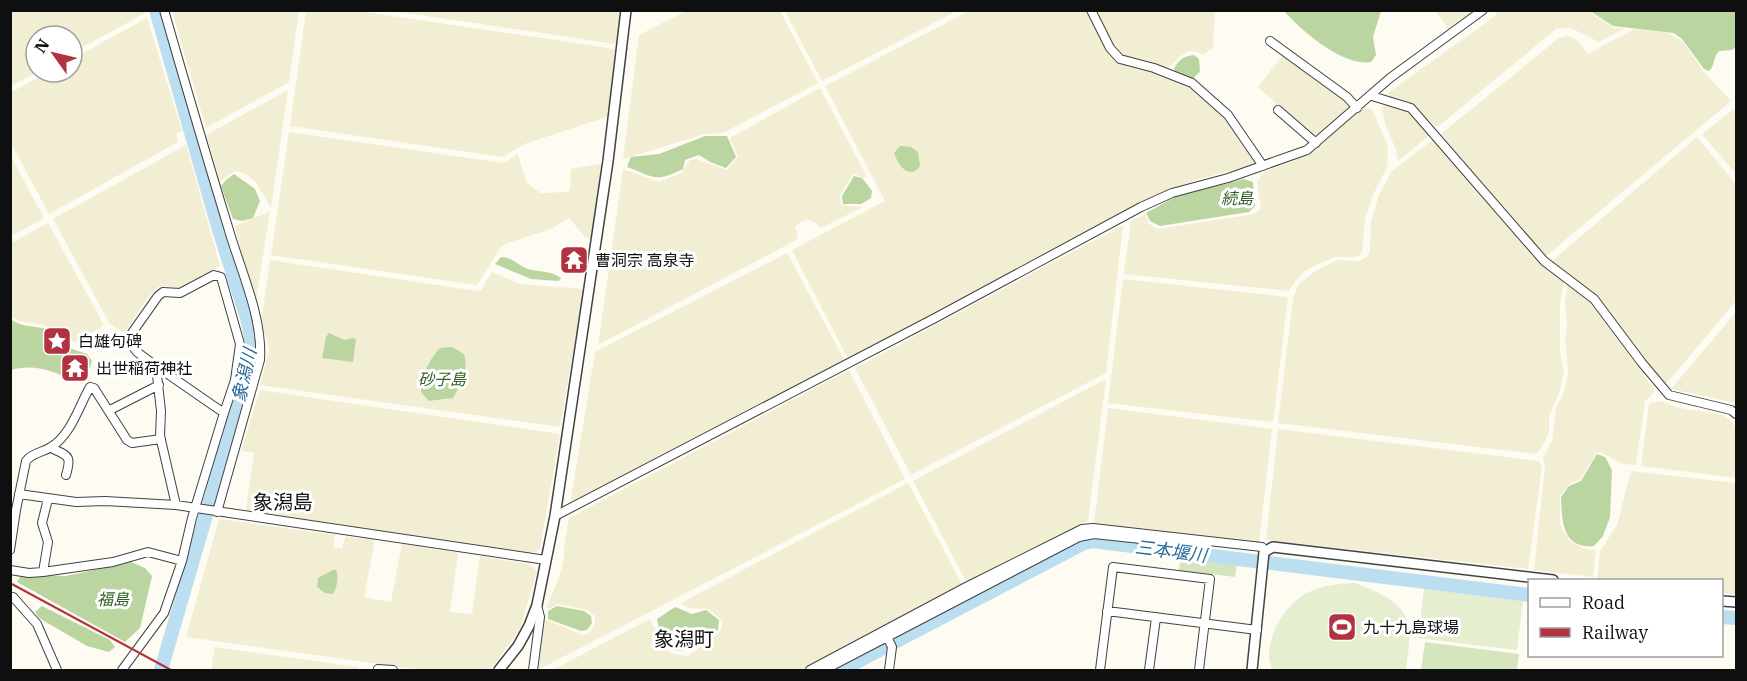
<svg xmlns="http://www.w3.org/2000/svg" width="1747" height="681" font-family="'IBM Plex Serif','Noto Sans JP',serif">
<style>
.farmland{fill:#f2eed4;fill-rule:evenodd}
.green{fill:#d5e6be}
.forest{fill:#bad59f}
.pitch{fill:#e5eecf}
.lines{fill:none;stroke-linecap:round;stroke-linejoin:round}
.river{stroke:#bbdff1;stroke-width:14}
.minor-casing{stroke:#424242;stroke-width:10}
.tertiary-casing{stroke:#424242;stroke-width:12}
.minor{stroke:#fff;stroke-width:8}
.tertiary{stroke:#fff;stroke-width:9}
.rail{stroke:#b23340;stroke-width:2}
.labels{text-anchor:middle;dominant-baseline:central;stroke-width:6;stroke-linejoin:round;paint-order:stroke}
.park-label{font-size:16px;font-style:italic;fill:#346125;stroke:#fff}
.poi-label{font-size:16px;fill:#0f0f0f;stroke:#fff;text-anchor:start}
.water-label{font-size:18px;font-style:italic;fill:#236a95;stroke:#fff}
.quarter-label{font-size:20px;fill:#0f0f0f;stroke:#fff}
</style>
<rect width="100%" height="100%" fill="#fefbf2"/>
<!-- farmland -->
<path class="farmland" d="M11 10H146L147 12 72 53V36H36L37 72 11 86Z
M172 11H299L289 82 206 128Z
M306 11H359L615 49 607 117 524 144 503 157 290 126Z
M393 11 621 10V11L616 44Z
M686 11H780L818 83 723 133 705 134 623 159 639 35Z
M785 11H957L822 81Z
M969 11H1087L1104 46 1117 61 1190 85 1221 113 1242 141 1256 164 1196 180 1135 205 1113 219 848 359 792 250 885 201 825 86Z
M1096 11H1215L1213 48 1203 55 1198 52 1189 51 1179 57 1168 68 1128 59 1121 55 1112 45Z
M1436 11H1478L1450 32Z
M1498 11H1588L1614 28H1625L1599 42 1571 28H1557L1439 126H1435L1412 104 1390 97 1388 93 1495 16Z
M147 18 182 131 176 133 178 142 49 214 11 143 10 93 48 72H72V59Z
M1634 29 1668 33 1683 42 1703 71 1731 101 1545 257 1441 134 1559 38 1568 36 1576 39 1588 54Z
M1283 55 1350 105 1351 108 1317 137H1313L1258 87Z
M820 88 866 175 865 178 853 174 840 195 841 205 863 207 821 228 815 222 808 220 800 222 795 227 798 239 598 345 623 169 659 182 681 173 690 160 696 159 727 170 738 156 730 138Z
M288 90 271 208 255 181 246 174 235 171 220 181 206 135Z
M1394 105 1402 107 1411 113 1430 135 1399 160 1397 158 1396 150 1385 123 1382 110 1384 106Z
M1363 108 1372 109 1387 144 1388 151 1387 167 1373 195 1365 219 1362 253 1356 257H1334L1306 270 1295 281 1289 291 1124 274 1131 220 1145 215 1149 224 1158 229 1254 214 1261 208 1257 182 1264 172 1308 155Z
M1734 109 1736 111V174L1702 134Z
M289 132 503 163 518 154 526 182 540 193 567 192 570 190 571 169 600 164 602 165 593 237 588 239 584 236 569 218 551 229 505 244 500 248 477 285 271 255Z
M1697 137 1736 184V301L1665 385 1597 296 1551 262Z
M1434 139 1538 260 1547 270 1564 282 1560 302V352L1564 372 1560 390 1549 417V430L1545 442 1536 454 1278 423 1293 299 1298 285 1314 272 1337 260 1359 261 1368 256 1370 249 1371 221 1379 195 1392 171Z
M186 145 220 266 177 288 167 286 158 287 146 300 124 333 110 324 53 219Z
M10 155 44 218 11 236H10Z
M270 211 255 306 235 226Z
M48 223 104 325 76 343 45 325 18 321 11 316V243Z
M1123 225 1106 373 911 475 855 368Z
M787 253 845 361 570 504 595 352Z
M270 260 477 291 481 290 492 272 520 284 584 289 560 427 260 385 269 350 268 340 263 335 261 324ZM433 355 447 399 429 401Z
M1123 279 1288 297 1273 422 1108 403Z
M1568 285 1590 302 1654 389 1652 395 1645 401 1636 465 1623 464 1600 452 1597 453 1580 479 1569 484 1560 496V525L1569 540 1584 549 1596 550 1593 577 1534 570 1545 466 1543 457 1552 441 1556 408 1565 389 1568 372 1565 337 1567 327 1565 298Z
M1736 312V403L1671 389Z
M849 370 905 479 538 670 544 619 583 635 588 634 595 624V616L587 610 558 604 549 609 546 608 559 578 564 558V547L569 518Z
M1106 379 1088 521 967 583 913 481Z
M260 390 560 434 540 548 536 552 527 553 246 510 254 453 241 451Z
M1662 401 1675 407 1723 415 1733 422 1736 432V478L1641 466 1649 404Z
M1108 408 1272 429 1259 543 1094 524Z
M1278 429 1538 461 1542 466 1528 569 1266 540Z
M1631 471 1736 483V595L1722 593V580H1612L1597 579 1600 551 1617 525Z
M908 483 963 586 803 670H552L650 619 662 643 670 653 688 656 720 632 723 621 708 609 688 608 681 603Z
M219 519 335 535 333 547 342 549 345 537 375 540 364 597 391 602 402 544 458 553 450 612 472 614 480 556 529 564 537 571 520 629 490 670H422L186 637Z
M215 647 358 667 357 670H211Z"/>
<!-- green -->
<path class="green" d="M1181 557 1237 564 1235 577 1179 570Z
M1425 642 1519 654 1517 670H1421Z"/>
<!-- forest -->
<path class="forest" d="M1284 11H1381L1373 37 1376 55 1371 62C1343 67 1302 31 1284 11Z
M1590 11H1736V47L1732 50 1719 51C1713 57 1715 66 1709 71L1704 69 1682 39 1674 33 1613 26Z
M1194 55 1199 59 1200 71 1193 79 1175 72 1174 69C1178 60 1184 56 1194 55Z
M705 136H727L736 157 726 168 710 162 699 155 685 160 683 169C655 183 654 177 627 167L631 157 659 154Z
M900 146 911 147 918 152 920 166C909 181 898 165 894 153Z
M234 174 255 189 260 201 253 218 242 221 233 219 221 186 226 180Z
M854 176 862 178 872 191 871 198 861 204H843L842 196Z
M1244 179 1253 182 1255 206 1249 212 1160 226 1150 221 1146 213 1177 196Z
M501 257C512 257 518 265 528 269 539 272 552 271 561 278L559 281 531 279 495 264Z
M10 319C33 334 51 318 69 348L87 354 92 361C89 373 84 378 72 380 50 370 35 364 11 370Z
M329 333 344 340 353 338 356 339 353 362 322 358 326 337Z
M452 347 464 354C469 370 461 384 453 398L429 401 421 392C422 375 428 361 440 348Z
M1597 454 1605 457 1612 470 1610 517 1603 536 1594 546C1562 549 1562 521 1561 497L1569 486 1581 481Z
M131 562 145 568 152 576 140 628 125 642 17 582 21 575 66 576Z
M333 570H336C339 576 337 588 333 594L325 593 317 587 318 578Z
M42 606 110 640 115 647 109 652 87 646 39 618 35 612Z
M557 606 584 611 591 616 592 623 587 630 581 631 548 619V611Z
M675 607 692 614 706 610 719 620 718 630C690 650 665 669 657 619Z"/>
<!-- pitch -->
<path class="pitch" d="M1355 583C1377 592 1405 601 1409 628 1411 641 1407 657 1406 670H1272C1271 665 1268 658 1269 652 1272 627 1287 603 1309 592 1323 585 1339 584 1355 583Z
M1424 589 1523 600 1517 650 1418 638Z"/>
<g class="lines">
<!-- river -->
<path class="river" d="M156 10 219 230 247 318 253 347 251 360 161 670
M1722 617 1736 618
M841 670 1084 543 1092 541 1530 595"/>
<!-- minor casing -->
<g class="minor-casing">
<path id="minor" d="M164 10C185 83 206 155 228 227 240 269 263 317 260 360L217 512
M1091 10 1110 48 1120 59 1154 68 1192 83 1228 115 1263 166
M1270 41 1347 97 1357 108
M1372 96 1411 108 1544 261 1594 299 1642 363 1669 395 1731 410 1736 414
M1278 110 1316 143
M127 340 158 296 163 292 180 293 214 275 221 277 240 344 235 380 224 413
M129 342 137 352 156 366 161 411 160 436 176 505 546 560
M110 410 159 385
M51 448C68 456 72 455 66 475
M19 494 76 502 105 501 176 505
M555 516 935 318 1141 207 1172 193 1228 178 1307 150 1390 78 1483 10
M10 550 16 510 26 461C33 452 42 453 51 447 71 435 79 406 90 387L94 388 127 440 132 443 161 439
M10 570 29 573 43 572 113 562 148 552 182 561
M43 572 48 542 42 523 48 499
M13 597 37 624 57 670
M1107 611 1257 630
M887 637 892 647 889 670
M122 670 164 613 182 561 192 518 224 413 156 366
M378 670V669L393 670
M533 670 540 617 537 605
M810 670 966 587 1082 529 1093 528 1262 547
M824 670 1079 537 1094 534 1206 546
M1100 670 1113 567 1210 579 1199 670
M1149 670 1156 618"/>
</g>
<!-- tertiary casing -->
<g class="tertiary-casing">
<path id="tertiary" d="M1722 601 1736 602
M499 670 518 646 529 626 537 605 555 516 608 161 626 10
M1252 670 1264 552 1273 547 1553 580"/>
</g>
<!-- minor -->
<use href="#minor" class="minor"/>
<!-- tertiary -->
<use href="#tertiary" class="tertiary"/>
<!-- rail -->
<path class="rail" d="M10 583 171 670"/>
</g>
<!-- icons -->
<defs>
<g id="temple-square" transform="scale(1.5)"><rect x="-9" y="-9" width="18" height="18" rx="4" fill="#b23340" stroke="#fff"/><path d="M0-6L5-2H3V0L6.5 2.5H4V6H1.5V3h-3V6H-4V2.5H-6.5L-3 0V-2H-5Z" fill="#fff"/></g>
<g id="sight-square" transform="scale(1.5)"><rect x="-9" y="-9" width="18" height="18" rx="4" fill="#b23340" stroke="#fff"/><path d="M0-6L1.8-2.2L6-1.7L2.9 1.2L3.7 5.4L0 3.3L-3.7 5.4L-2.9 1.2L-6-1.7L-1.8-2.2Z" fill="#fff"/></g>
<g id="stadium-square" transform="scale(1.5)"><rect x="-9" y="-9" width="18" height="18" rx="4" fill="#b23340" stroke="#fff"/><path d="M0-5a6.5 5 0 1 0 0 10a6.5 5 0 1 0 0-10ZM-3.5-1.8h7v3.6h-7Z" fill="#fff"/></g>
</defs>
<g fill-rule="evenodd">
<use href="#temple-square" x="574" y="260"/>
<use href="#sight-square" x="57" y="341"/>
<use href="#temple-square" x="75" y="368"/>
<use href="#stadium-square" x="1342" y="627"/>
</g>
<g class="labels">
<!-- park labels -->
<g class="park-label">
<text x="1237" y="198">続島</text>
<text x="442" y="379">砂子島</text>
<text x="113" y="599">福島</text>
</g>
<!-- poi labels -->
<g class="poi-label">
<text x="595" y="260">曹洞宗 高泉寺</text>
<text x="78" y="341">白雄句碑</text>
<text x="96" y="368">出世稲荷神社</text>
<text x="1363" y="627">九十九島球場</text>
</g>
<!-- water labels -->
<g class="water-label">
<text transform="translate(244 375) rotate(-77)">象潟川</text>
<text transform="translate(1171 551) rotate(7)">三本堰川</text>
</g>
<!-- quarter labels -->
<g class="quarter-label">
<text x="283" y="501">象潟島</text>
<text x="684" y="638">象潟町</text>
</g>
</g>
<!-- border -->
<rect width="1747" height="681" fill="none" stroke="#0f0f0f" stroke-width="24"/>
<!-- legend -->
<rect x="1528" y="579" width="195" height="78" fill="#ffffff" stroke="#9f9f9f" stroke-width="1.5"/>
<rect x="1540" y="598" width="30" height="9" fill="#ffffff" stroke="#9f9f9f" stroke-width="1.5"/>
<text x="1582" y="609" font-size="18" fill="#0f0f0f">Road</text>
<rect x="1540" y="628" width="30" height="9" fill="#b23340" stroke="#9f9f9f" stroke-width="1.5"/>
<text x="1582" y="639" font-size="18" fill="#0f0f0f">Railway</text>
<!-- north arrow -->
<g transform="translate(54 54) rotate(304)"><circle r="28" fill="#ffffff" stroke="#9f9f9f" stroke-width="1.5"/>
<path d="M0-4.5L10 22L0 15L-10 22Z" fill="#b23340"/>
<text y="-9" font-size="16" font-weight="bold" text-anchor="middle" fill="#0f0f0f">N</text>
</g>
</svg>
